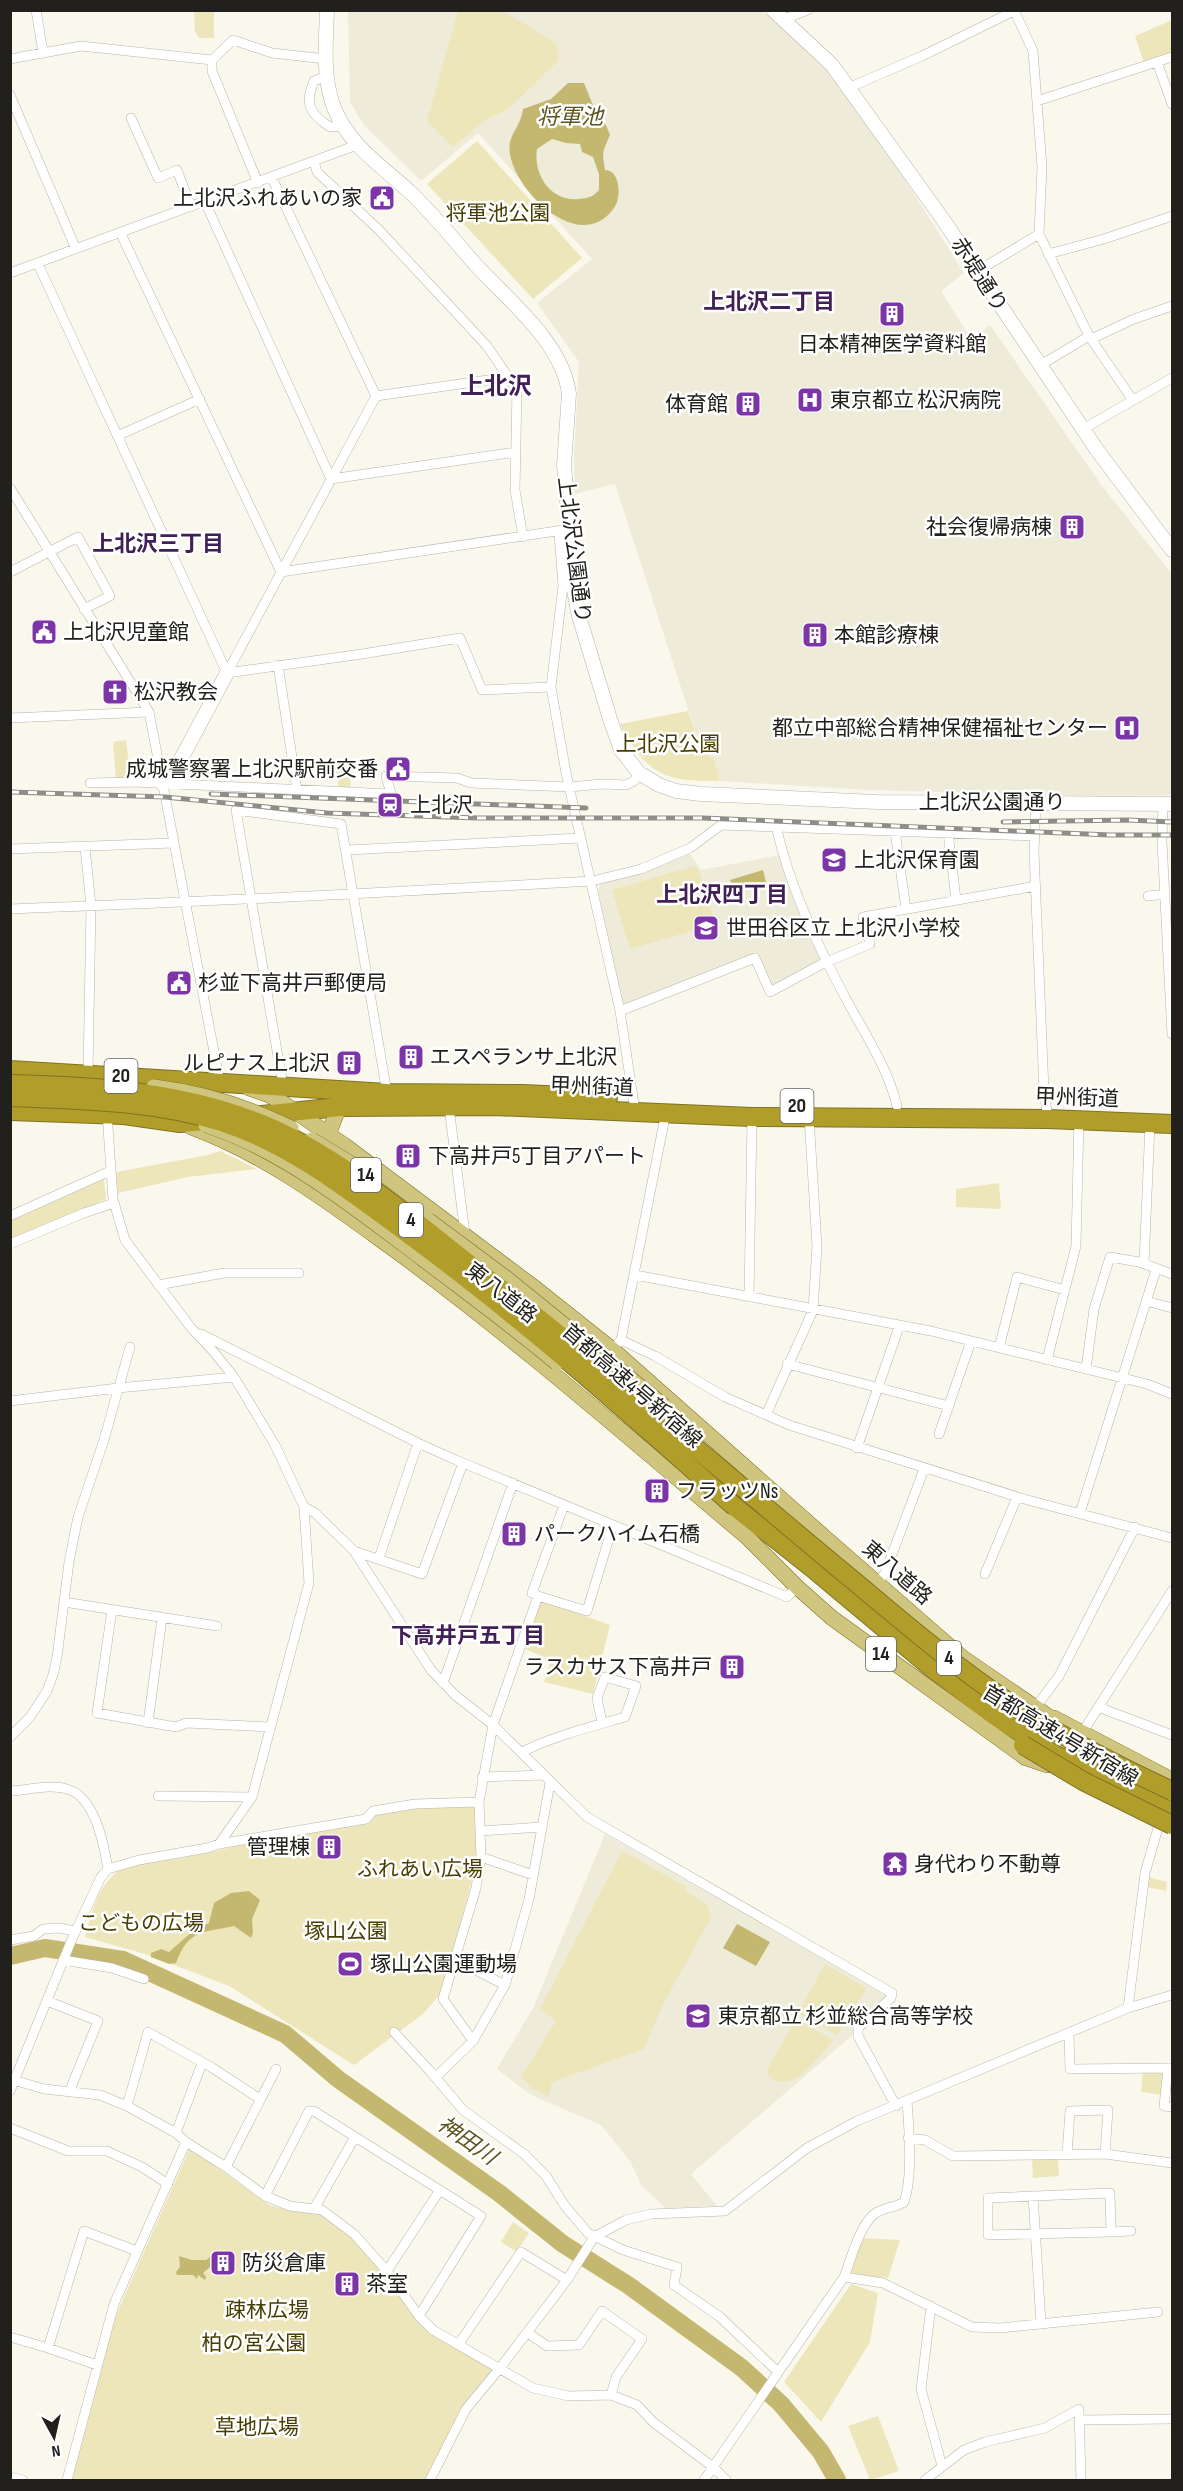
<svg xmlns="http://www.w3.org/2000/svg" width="1183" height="2491" font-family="'Sofia Sans Condensed','Noto Sans JP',sans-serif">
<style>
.built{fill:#eeebd9}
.green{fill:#ede6bb}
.water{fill:#c4b871;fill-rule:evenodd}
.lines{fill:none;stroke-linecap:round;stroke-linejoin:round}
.river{stroke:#c4b871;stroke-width:18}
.street-casing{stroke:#b6b5aa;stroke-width:10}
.secondary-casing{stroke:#b6b5aa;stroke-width:15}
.primary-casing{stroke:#7f7225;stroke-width:16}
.highway-casing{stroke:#7f7225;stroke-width:20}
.street{stroke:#fff;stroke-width:9}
.secondary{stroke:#fff;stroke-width:14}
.primary{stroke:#d0c57f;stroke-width:15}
.highway{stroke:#b19e2a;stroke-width:18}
.rail-casing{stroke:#8f8e86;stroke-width:5}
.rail{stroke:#fff;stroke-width:3;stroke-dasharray:9;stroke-linecap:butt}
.primary-bridge-casing{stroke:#7f7225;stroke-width:16;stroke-linecap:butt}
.highway-bridge-casing{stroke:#7f7225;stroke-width:20;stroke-linecap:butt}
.primary-bridge{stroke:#d0c57f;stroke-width:15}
.highway-bridge{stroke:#b19e2a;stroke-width:18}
.labels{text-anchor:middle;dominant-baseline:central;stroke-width:5;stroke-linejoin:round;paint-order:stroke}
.shield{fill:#fff;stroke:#646360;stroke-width:1.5}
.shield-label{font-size:20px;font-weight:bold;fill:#21201c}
.poi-label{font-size:21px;fill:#21201c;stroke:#fff;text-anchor:start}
.park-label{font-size:21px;fill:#473e02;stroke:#fff}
.street-label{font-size:21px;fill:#21201c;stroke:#fff}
.water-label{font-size:22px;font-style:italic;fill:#5d541f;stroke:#fff}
.neighbourhood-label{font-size:22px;font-weight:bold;fill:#412057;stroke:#fff}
.quarter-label{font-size:24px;font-weight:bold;fill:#412057;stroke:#fff}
</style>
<rect width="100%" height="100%" fill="#faf8ed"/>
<!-- built -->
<path class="built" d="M348 11H762L810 47 838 73 964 273 941 291 971 339 990 325 1102 486 1172 574V795L1093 796 868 790 720 781 714 759 702 749 698 740 615 484 575 494 574 458 579 362 537 303 592 259 478 133 421 181 363 124 350 102Z
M689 852 701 870 779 855 794 901 821 962 771 988 757 956 625 1006 621 1004 598 890 601 883Z
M605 1834 885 1995 886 1998 855 2033 691 2174 717 2206 665 2208 642 2186 630 2161 601 2125 531 2095 497 2069 534 2006Z"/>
<!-- green -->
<path class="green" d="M194 11H214V38H199L195 32Z
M458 11H503L556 43 559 60 507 110 485 120 453 147 427 121Z
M1172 20V53L1144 63 1135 36Z
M477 141 582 258 533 299 427 184Z
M688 711 698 740 702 749 714 759 720 781C664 782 646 774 620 724Z
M126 740 131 779H116L113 742Z
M335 763 355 764 356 771 349 772 351 789H339Z
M694 866 700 873 715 924 630 949 612 890Z
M220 1151 257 1169 188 1177 118 1193 116 1172 208 1155Z
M104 1179 106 1199 11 1241 10 1221Z
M999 1183 1001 1209 956 1207V1189Z
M539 1599 610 1625 593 1694 544 1682 551 1660 523 1648Z
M476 1804 478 1858 442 1992 423 2014 354 2065 229 1986 145 1954 85 1937C91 1914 97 1888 117 1872 134 1860 172 1861 192 1856 266 1841 338 1818 412 1808 433 1806 455 1806 476 1804Z
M622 1851 687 1887 685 1891 707 1904 711 1918 664 2002 644 2049 552 2082 549 2096 533 2090 521 2077 556 2021 540 2009Z
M1148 1877 1167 1882 1166 1891 1147 1887Z
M825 1964 867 1988 837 2035 798 2013Z
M796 2018 833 2040C817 2057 789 2102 766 2072Z
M1143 2069 1160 2071 1164 2076 1162 2095 1141 2092Z
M190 2148 269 2205 293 2211 320 2214 352 2237 419 2316 500 2368 466 2409 431 2480H72L113 2322Z
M1058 2158 1059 2176 1033 2178 1032 2159Z
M513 2222 529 2233 517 2252 501 2242Z
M861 2238 900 2240 888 2278 847 2274Z
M851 2284 878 2293 870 2342 821 2422 784 2382Z
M878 2416 899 2471 870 2480 848 2426Z"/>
<!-- water -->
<path class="water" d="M568 83H584L595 110 600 120 606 125 610 135C602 154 602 150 605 170 620 170 622 197 614 208 583 252 526 201 513 165 502 136 520 132 523 109L551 99ZM552 139 566 143 580 144 582 152 593 157 599 174V190C593 197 588 198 579 199 551 202 533 175 537 149Z
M763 870 766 882 734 891 730 880Z
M249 1891 260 1900 252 1919 253 1933 251 1938 234 1926C202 1933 189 1929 176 1963L169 1964 151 1957V1953L161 1949 169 1952 193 1931 209 1923 214 1903 231 1893Z
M737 1924 770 1942 756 1966 723 1948Z
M179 2256 192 2260H206L210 2257V2267L203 2273 206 2277 205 2280 198 2275 197 2279 193 2275H177L176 2272 180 2267Z"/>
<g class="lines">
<!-- river -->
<path class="river" d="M10 1956 45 1948 123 1960 285 2034 338 2079 499 2193 563 2244 628 2285 742 2368 781 2404 821 2452 837 2480"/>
<!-- street casing -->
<g class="street-casing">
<path id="street" d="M36 10 43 53
M1014 10 1033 51 1042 167 1039 234 1089 336 1132 399
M784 19 808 10
M10 59 81 46 212 60
M1157 62 1172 104
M327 76 314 81C304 104 310 114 330 127L343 126
M848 88 922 56 1014 11
M10 95 76 249
M1037 101 1172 57
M131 118 158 178 177 170 191 207
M314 161 317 172 379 230 487 346 517 390 515 490 523 537
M272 178 376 396
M258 183 212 71V60L233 40 272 53 326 59
M205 202 331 479 516 452
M121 234 281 572 570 529
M1048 254 1104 239 1172 216
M38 264 227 673
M976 272 1039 234
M10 273 357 145
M1091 339 1134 319 1172 306
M1039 366 1089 336
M376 396 509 377
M1083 429 1172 378
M117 436 200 399
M10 488 149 712 220 1083
M559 533 563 586 551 687 566 773 620 1011 635 1111
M10 572 78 537 110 596 84 609
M278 665 297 790
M227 673 362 654 460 638 482 690 551 687
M227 673 376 396
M10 718 149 712
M90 783 133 782 391 794 386 776 457 778 471 783 570 787 601 784 626 785 634 781 639 773
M1036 802 1034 852 1044 1091 1048 1119
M1163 804 1162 842 1172 1034
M776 826C790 888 817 944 846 999 865 1034 888 1068 897 1106
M895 831 906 909
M948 832 956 900
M85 847 91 906 88 1074
M10 849 173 843
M347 850 581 838
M1148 896 1165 894
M10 909C204 902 398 892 592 881L641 869 690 848 721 825 1035 836
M620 1011 755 958 770 992 822 964 870 944 863 917 1036 886
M283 1086 236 810 341 824 387 1093
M449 1107 465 1234
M10 1216 110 1171
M10 1244 84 1213 114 1203
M1144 1264 1150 1124
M635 1275 931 1331 1147 1384 1172 1394
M158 1285 224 1273H299
M749 1297 752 1117
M1146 1301 1172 1308
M201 1334 418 1443 456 1460 787 1597 797 1587
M621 1340 655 1356 725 1397 789 1425 1024 1499 1172 1538
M618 1343 621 1340 666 1112
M999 1348 1017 1277 1065 1290
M1047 1360 1076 1246 1079 1119
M787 1364 949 1406
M1086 1369 1094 1309 1110 1257 1139 1262 1172 1274
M10 1401 118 1388 234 1377
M766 1415 813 1310 817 1246 809 1117
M939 1434 971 1341
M857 1448 899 1327
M564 1505 532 1593 538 1596 587 1611 613 1525
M304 1507 315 1513 354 1551 431 1670 455 1695 493 1725 587 1817 892 1993 891 1998 858 2028V2036L896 2106
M1080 1513 1156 1270
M354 1551 422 1574 463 1463
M379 1558 418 1443
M985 1574 1017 1497
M877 1584 885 1573 924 1469
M64 1602 217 1626
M112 1610 97 1713 176 1727 186 1723 270 1727
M443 1683 513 1483
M1098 1707 1172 1735
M1035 1708 1059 1676 1135 1527
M148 1723 162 1618
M1082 1733 1172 1591
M10 1737 30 1717 47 1691 53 1675 57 1657 69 1562 78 1517 104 1440 130 1347
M522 1752C554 1736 590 1727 625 1717L636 1686 605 1677 597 1698 602 1723
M482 1777 543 1775
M10 1791C28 1790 51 1784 67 1789 95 1796 104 1845 108 1869
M158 1796 252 1797
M481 1831 541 1827
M219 1844 366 1819 373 1811 415 1804 479 1802
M481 1857 533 1875
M10 1940 34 1936 43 1929 59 1928 75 1931
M63 1960 112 1968 144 1979
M456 1960 505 1985
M47 2001 98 2021 70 2090
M1128 2008 1145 1873 1158 1828
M394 2032 429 2070 463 2110 524 2154 546 2176 565 2206 588 2233 623 2250 677 2267 674 2285 720 2317 778 2372
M1069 2033 1070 2069 1172 2068
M473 2041 443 1999 476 1888 481 1857 479 1802 493 1725 538 1596
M1168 2068 1164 2106 1172 2107
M436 2077 473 2041 505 1985 529 1899 550 1783
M10 2079 44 2089 100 2095 127 2106 176 2133 186 2142 226 2167 265 2196 290 2206 322 2210 354 2234 387 2271 419 2316 433 2330 533 2388 568 2396 611 2395 637 2405 653 2422 713 2467 726 2480
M10 2091 72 1939 101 1877 108 1869 139 1860 207 1848 219 1844 231 1827 252 1797 309 1583 304 1507 275 1445 234 1377 213 1351 192 1329 125 1240 113 1199 107 1113
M127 2106 148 2032 211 2067 260 2099
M10 2128 68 2151H107L142 2167 168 2184
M176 2133 202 2063
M908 2138 925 2140 953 2156 1105 2154 1172 2163
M1067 2154 1070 2111 1108 2110 1105 2154
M226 2167 276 2069
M1110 2193 1111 2232 988 2235V2198Z
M265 2196 309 2111H314L481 2216 419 2316
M1033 2196 1041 2323
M315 2207 355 2137
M1111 2232 1131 2231
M387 2271 440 2190
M844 2277 883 2283 972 2327 1000 2328 1158 2312
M931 2306 921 2389 942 2466
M528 2333 547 2346 579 2345 602 2311 642 2339 616 2377 611 2395
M10 2337 48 2348 97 2365
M458 2345 521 2252 567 2280
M48 2348 84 2231 137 2251
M1080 2420 1172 2419
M10 2477 23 2480
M67 2480 114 2304 186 2142
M430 2480 466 2409 500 2368 567 2280 594 2237 626 2220 651 2214 725 2211 807 2148 857 2121 1128 2008 1172 1995
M704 2480 844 2277C851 2259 859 2228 873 2215 880 2208 895 2208 904 2202 913 2177 909 2128 907 2101
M925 2480 964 2450 985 2442 1045 2428 1079 2409 1081 2480"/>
</g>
<!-- secondary casing -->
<g class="secondary-casing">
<path id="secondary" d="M327 10C326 43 322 79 335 110 350 146 383 167 411 193 434 215 454 240 475 264 508 300 563 343 569 394L564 465 574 590 579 616 610 719 621 750 639 773 659 785 676 791 701 794 877 802 1172 804
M773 10 832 65 944 221 1097 450 1172 550
M163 784 173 774 227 673"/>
</g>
<!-- primary casing -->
<g class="primary-casing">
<path id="primary" d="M249 1088 269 1095 283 1103 344 1145 535 1288 613 1350 822 1535
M191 1127C264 1154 326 1200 388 1245 513 1336 629 1438 747 1537
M328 1135 339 1107
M815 1529 963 1658 1061 1725
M741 1531 797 1587 832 1618 1026 1758 1047 1765
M1054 1718 1172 1780"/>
</g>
<!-- highway casing -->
<g class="highway-casing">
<path id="highway" d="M10 1070 387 1093 523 1094 608 1098
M10 1111 124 1115 180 1123 209 1121
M251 1116 339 1107 495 1106 752 1117 1048 1119 1172 1124
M735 1507 816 1571 932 1668 995 1716 1052 1753 1172 1812"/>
</g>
<!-- street -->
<use href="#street" class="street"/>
<!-- secondary -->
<use href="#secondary" class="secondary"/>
<!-- primary -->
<use href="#primary" class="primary"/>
<!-- highway -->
<use href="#highway" class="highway"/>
<!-- rail casing -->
<g class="rail-casing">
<path id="rail" d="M10 792 165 797 327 813 478 818H703L1110 835H1172
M211 794 586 808
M1003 822 1128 820 1172 822"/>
</g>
<!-- rail -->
<use href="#rail" class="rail"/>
<!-- primary-bridge casing -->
<g class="primary-bridge-casing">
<path id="primary-bridge" d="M154 1087C202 1093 248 1107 291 1128
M206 1125C284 1150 358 1210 423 1259 468 1293 514 1327 557 1363
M312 1140 353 1165
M428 1220 506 1278 664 1406"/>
</g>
<!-- highway-bridge casing -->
<g class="highway-bridge-casing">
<path id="highway-bridge" d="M10 1084C95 1086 178 1091 257 1122 337 1153 415 1222 482 1274 604 1367 719 1469 837 1567 893 1613 947 1661 1007 1701 1059 1736 1116 1765 1172 1791
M10 1097C82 1100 153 1101 221 1122 290 1144 347 1189 404 1231 520 1316 627 1411 735 1507
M1023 1745 1083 1781 1172 1825"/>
</g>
<!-- primary-bridge -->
<use href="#primary-bridge" class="primary-bridge"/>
<!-- highway-bridge -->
<use href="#highway-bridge" class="highway-bridge"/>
</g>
<!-- icons -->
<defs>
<g id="civic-square" transform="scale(1.35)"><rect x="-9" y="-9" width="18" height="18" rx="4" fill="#7c35a7" stroke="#fff"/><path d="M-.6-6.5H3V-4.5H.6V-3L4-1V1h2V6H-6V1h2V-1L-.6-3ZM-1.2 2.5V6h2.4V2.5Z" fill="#fff"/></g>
<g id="building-square" transform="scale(1.35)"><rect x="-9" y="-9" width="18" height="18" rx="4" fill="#7c35a7" stroke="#fff"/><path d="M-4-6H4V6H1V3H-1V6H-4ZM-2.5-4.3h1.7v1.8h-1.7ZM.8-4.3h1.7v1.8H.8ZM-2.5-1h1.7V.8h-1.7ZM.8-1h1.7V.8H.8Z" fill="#fff"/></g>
<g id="hospital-square" transform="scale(1.35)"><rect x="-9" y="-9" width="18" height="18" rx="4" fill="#7c35a7" stroke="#fff"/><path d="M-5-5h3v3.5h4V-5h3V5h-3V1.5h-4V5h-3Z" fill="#fff"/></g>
<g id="church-square" transform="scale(1.35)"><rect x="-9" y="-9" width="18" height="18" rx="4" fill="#7c35a7" stroke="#fff"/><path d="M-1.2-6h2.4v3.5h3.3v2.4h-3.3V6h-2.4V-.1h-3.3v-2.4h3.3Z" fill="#fff"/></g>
<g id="station-square" transform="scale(1.35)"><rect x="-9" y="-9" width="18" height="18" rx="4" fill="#7c35a7" stroke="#fff"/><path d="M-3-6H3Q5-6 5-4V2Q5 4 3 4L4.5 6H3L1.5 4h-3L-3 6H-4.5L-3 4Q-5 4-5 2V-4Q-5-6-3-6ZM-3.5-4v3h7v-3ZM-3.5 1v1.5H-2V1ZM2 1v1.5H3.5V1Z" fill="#fff"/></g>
<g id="school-square" transform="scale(1.35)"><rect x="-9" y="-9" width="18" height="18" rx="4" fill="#7c35a7" stroke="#fff"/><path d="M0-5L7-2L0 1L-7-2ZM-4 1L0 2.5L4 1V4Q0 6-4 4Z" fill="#fff"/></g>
<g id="temple-square" transform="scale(1.35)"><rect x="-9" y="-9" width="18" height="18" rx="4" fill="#7c35a7" stroke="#fff"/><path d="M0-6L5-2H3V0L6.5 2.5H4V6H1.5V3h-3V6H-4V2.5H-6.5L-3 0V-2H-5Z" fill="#fff"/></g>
<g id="stadium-square" transform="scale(1.35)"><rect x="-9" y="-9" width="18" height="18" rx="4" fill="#7c35a7" stroke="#fff"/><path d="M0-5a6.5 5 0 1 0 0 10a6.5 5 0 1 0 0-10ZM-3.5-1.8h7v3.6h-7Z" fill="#fff"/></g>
</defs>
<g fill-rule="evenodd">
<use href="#civic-square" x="382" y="198"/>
<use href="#building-square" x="892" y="314"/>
<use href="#hospital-square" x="810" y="400"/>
<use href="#building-square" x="748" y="404"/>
<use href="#building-square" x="1072" y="527"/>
<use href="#civic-square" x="44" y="632"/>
<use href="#building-square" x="815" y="635"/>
<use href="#church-square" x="115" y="692"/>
<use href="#hospital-square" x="1127" y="728"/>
<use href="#civic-square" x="398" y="769"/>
<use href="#station-square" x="390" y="805"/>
<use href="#school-square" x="834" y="860"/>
<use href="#school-square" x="706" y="928"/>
<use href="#civic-square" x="179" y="983"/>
<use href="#building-square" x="411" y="1057"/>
<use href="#building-square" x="349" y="1063"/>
<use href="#building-square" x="408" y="1156"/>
<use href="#building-square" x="657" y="1491"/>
<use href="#building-square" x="514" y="1534"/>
<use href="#building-square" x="732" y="1667"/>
<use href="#building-square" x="329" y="1847"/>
<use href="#temple-square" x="895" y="1864"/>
<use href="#stadium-square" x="350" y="1964"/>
<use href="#school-square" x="698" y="2016"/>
<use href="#building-square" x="223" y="2263"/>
<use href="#building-square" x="347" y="2284"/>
</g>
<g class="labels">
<!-- shield labels -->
<g class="shield">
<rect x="104.5" y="1059" width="33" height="34" rx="4.5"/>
<rect x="780.5" y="1089" width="33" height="34" rx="4.5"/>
<rect x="351" y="1158" width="30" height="34" rx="4.5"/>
<rect x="399" y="1203" width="24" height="34" rx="4.5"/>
<rect x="866" y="1637" width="30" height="34" rx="4.5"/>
<rect x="937" y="1641" width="24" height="34" rx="4.5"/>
</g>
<g class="shield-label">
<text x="121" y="1076">20</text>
<text x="797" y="1106">20</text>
<text x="366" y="1175">14</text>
<text x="411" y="1220">4</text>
<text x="881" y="1654">14</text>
<text x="949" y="1658">4</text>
</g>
<!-- poi labels -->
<g class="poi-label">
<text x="362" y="198" text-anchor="end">上北沢ふれあいの家</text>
<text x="892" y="344" text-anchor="middle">日本精神医学資料館</text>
<text x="830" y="400">東京都立 松沢病院</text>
<text x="728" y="404" text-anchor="end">体育館</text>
<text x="1052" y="527" text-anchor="end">社会復帰病棟</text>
<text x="63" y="632">上北沢児童館</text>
<text x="834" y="635">本館診療棟</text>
<text x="134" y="692">松沢教会</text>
<text x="1108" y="728" text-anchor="end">都立中部総合精神保健福祉センター</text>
<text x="378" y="769" text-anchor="end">成城警察署上北沢駅前交番</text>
<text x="410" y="805">上北沢</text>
<text x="854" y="860">上北沢保育園</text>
<text x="726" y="928">世田谷区立 上北沢小学校</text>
<text x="198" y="983">杉並下高井戸郵便局</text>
<text x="430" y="1057">エスペランサ上北沢</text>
<text x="330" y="1063" text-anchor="end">ルピナス上北沢</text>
<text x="428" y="1156">下高井戸5丁目アパート</text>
<text x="676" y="1491">フラッツNs</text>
<text x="534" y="1534">パークハイム石橋</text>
<text x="712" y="1667" text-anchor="end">ラスカサス下高井戸</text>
<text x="310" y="1847" text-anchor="end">管理棟</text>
<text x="914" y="1864">身代わり不動尊</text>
<text x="370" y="1964">塚山公園運動場</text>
<text x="718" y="2016">東京都立 杉並総合高等学校</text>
<text x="242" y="2263">防災倉庫</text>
<text x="366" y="2284">茶室</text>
</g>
<!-- park labels -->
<g class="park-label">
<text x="498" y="213">将軍池公園</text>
<text x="668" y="744">上北沢公園</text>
<text x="420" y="1869">ふれあい広場</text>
<text x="141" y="1923">こどもの広場</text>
<text x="346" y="1931">塚山公園</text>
<text x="267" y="2310">疎林広場</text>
<text x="254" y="2343">柏の宮公園</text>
<text x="257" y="2427">草地広場</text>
</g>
<!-- street labels -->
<g class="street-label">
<text transform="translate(979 275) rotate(57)">赤堤通り</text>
<text transform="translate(574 550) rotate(83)">上北沢公園通り</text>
<text x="992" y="802">上北沢公園通り</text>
<text transform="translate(592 1087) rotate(2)">甲州街道</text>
<text transform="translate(1077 1098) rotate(2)">甲州街道</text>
<text transform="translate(501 1293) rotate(38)">東八道路</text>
<text transform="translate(632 1386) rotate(41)">首都高速4号新宿線</text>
<text transform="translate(897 1573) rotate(41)">東八道路</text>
<text transform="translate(1060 1736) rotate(31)">首都高速4号新宿線</text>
</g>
<!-- water labels -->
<g class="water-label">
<text x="570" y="117">将軍池</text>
<text transform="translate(467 2141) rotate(35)">神田川</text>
</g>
<!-- neighbourhood labels -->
<g class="neighbourhood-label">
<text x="769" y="302">上北沢二丁目</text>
<text x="158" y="544">上北沢三丁目</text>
<text x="722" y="895">上北沢四丁目</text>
<text x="468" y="1636">下高井戸五丁目</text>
</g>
<!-- quarter labels -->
<g class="quarter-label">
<text x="496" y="386">上北沢</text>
</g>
</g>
<!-- border -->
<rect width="1183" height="2491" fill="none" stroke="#21201c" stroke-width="24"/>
<!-- north arrow -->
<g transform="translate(54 2437) rotate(172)" stroke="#ffffff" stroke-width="4.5" paint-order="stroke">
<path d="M0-4.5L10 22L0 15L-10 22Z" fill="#21201c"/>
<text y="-9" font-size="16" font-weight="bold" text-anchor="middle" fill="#21201c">N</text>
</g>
</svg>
